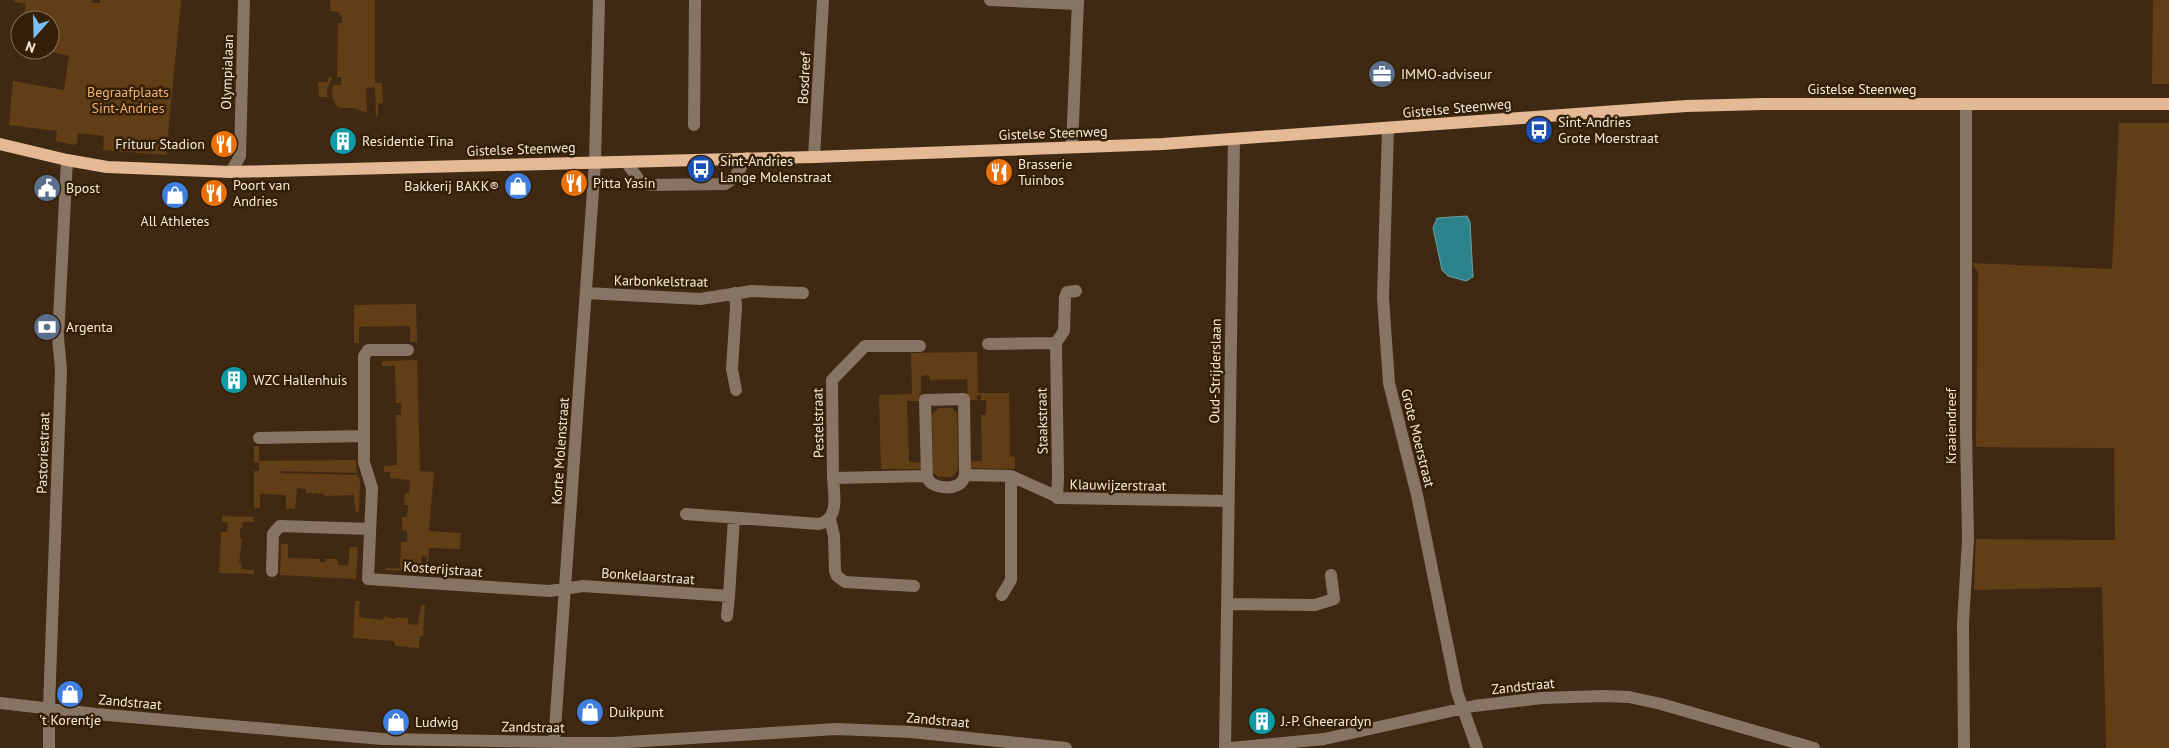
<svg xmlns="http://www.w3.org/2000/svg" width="2169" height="748" font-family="'PT Sans',sans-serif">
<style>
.green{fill:#623e17}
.water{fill:#2d838b;stroke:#6aa2a3}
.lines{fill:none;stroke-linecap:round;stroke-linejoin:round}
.minor{stroke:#887462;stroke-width:12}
.major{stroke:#e3ba95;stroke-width:12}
.labels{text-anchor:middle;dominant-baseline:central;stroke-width:5;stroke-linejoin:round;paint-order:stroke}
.street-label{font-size:14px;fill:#f7e9db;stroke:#341f07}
.poi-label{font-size:14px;fill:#f7e9db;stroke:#341f07;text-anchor:start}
.park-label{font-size:14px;fill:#f2b271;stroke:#341f07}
</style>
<rect width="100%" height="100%" fill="#3f2912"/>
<!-- green -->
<path class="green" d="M14 0H93L92 3H100V0H181L166 155 103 150 104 136 78 133 77 143 74 145 56 141 57 131 9 125 13 81 64 90 69 56 44 50H50V20H23L26 4 14 2Z
M330 0H375V83H382L383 103 378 104V116H376L375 87 366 88 367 113 354 108H339C332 101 330 94 334 85H341V77H337L338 23H342V16L339 15V12L330 11Z
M2153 0H2169V84H2152Z
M329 77H332L327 90V97H319L318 82H328Z
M2119 123H2169V748H2106L2102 587 1974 590 1976 539 2115 540 2114 448 1976 447 1978 272 1972 263 2112 269Z
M416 304 417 342H410V326L359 327V343H354V305Z
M977 352 978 393H1009L1010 456 1015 457V469L969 468V462L982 461 981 415H986V400H981V395H977V400H968L967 379 930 380 929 375 921 376V401H907L909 462 922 463V469H881L879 395 912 394 911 353Z
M417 360 420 471 434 472 429 531 461 533 460 549 429 548 428 562H426L427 557 422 556 420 572 386 570V568H400L401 542H407V531L402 530V517H407L408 505H404L405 493H409L410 480 390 478V472H384V466L397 465 396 415H401V403H396L395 366H382V361Z
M939 408H952L957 413 958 470 952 477H938L933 472 932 414Z
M254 446H259V461L356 460 357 473 281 471V473L357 475 360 479 359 512 355 511 354 495 324 496V494H318V496L317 493H313L312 496V493H306V489L297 488 295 509H286V495L260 494V508H254V471H259V463L254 462Z
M222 516 254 517V522H243L242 528H240V539H242L239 563H241V569L254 570V574L219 573 221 532H227L228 522H222Z
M281 544H288V558L320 559V562H325V559H337L338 565 348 566 350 547H358L356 579 280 575Z
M355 601H360L359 617 383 620 384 616 395 619 396 617 408 618V624L418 625 421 605H425L423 636H420L419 648 395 646 394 641 353 638Z"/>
<!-- water -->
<path class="water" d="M1467 216 1470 222 1473 277 1466 281 1448 276 1442 270 1433 228 1437 218Z"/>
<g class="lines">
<!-- minor -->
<path class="minor" d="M990 0 1077 4
M694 125 695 0
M1388 128 1383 298 1389 383 1417 495 1457 692 1477 748
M1072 147 1078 0
M814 157 823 0
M626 162 640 181 648 185 725 184 734 178 747 158
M231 172 240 156 244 0
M586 293 700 299 752 291 803 293
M735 293 736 307 732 369 736 390
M988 344 1056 343
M408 350H368L364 356V462L372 488 368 579 550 591 583 586 729 596 734 518
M259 438 364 436
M927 476 925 400 964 399 965 475
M833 478 832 380 865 346H920
M1057 498 1058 478 1056 343 1064 331 1065 297 1067 292 1076 291
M686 514 819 524C840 519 834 494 833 478L927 476C929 487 948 490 958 485 962 483 964 479 965 475L1011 476 1060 498 1229 501
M830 519 834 536 835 571 837 576 845 582 914 586
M272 571 273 534 280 526 370 529
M1002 595 1011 580V476
M1228 604 1315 605 1334 599 1331 575
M727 616 729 596
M0 703 96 714 382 739 612 743 836 729 911 732 1066 748
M554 743 595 162 599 0
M49 748V708L61 369 58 338 67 160
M1225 748 1234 139
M1232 748 1324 739 1474 706 1542 698 1604 696 1629 697 1661 704 1814 748
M1964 748 1963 623 1968 540 1966 431V104"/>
<!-- major -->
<path class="major" d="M0 144 67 160 107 167 231 172 814 157 1163 144 1686 106 1764 104H2169"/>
</g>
<!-- icons -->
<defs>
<g id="office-disc" transform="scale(1.4375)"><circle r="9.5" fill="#5c6f8a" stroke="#341f07"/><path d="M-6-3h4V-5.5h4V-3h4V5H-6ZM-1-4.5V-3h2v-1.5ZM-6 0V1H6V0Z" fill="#fff"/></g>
<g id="bus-disc" transform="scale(1.4375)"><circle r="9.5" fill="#1a4fb4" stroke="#341f07"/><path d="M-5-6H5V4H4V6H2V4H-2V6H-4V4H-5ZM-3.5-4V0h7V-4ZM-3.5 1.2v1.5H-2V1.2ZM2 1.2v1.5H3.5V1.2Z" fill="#fff"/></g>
<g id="building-disc" transform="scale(1.4375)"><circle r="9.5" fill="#0f9aa8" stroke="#341f07"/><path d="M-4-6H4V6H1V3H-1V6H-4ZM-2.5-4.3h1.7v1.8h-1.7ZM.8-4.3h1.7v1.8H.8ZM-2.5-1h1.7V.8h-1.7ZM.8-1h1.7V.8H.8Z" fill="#fff"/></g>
<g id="restaurant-disc" transform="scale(1.4375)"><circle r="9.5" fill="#e8710a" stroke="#341f07"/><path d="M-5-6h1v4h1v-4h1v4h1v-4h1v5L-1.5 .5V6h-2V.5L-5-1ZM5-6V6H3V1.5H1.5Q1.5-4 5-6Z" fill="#fff"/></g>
<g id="shop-disc" transform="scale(1.4375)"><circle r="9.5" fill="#3f7fe0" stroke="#341f07"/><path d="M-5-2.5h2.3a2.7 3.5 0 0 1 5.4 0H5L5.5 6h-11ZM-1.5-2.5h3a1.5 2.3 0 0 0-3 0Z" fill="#fff"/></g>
<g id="civic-disc" transform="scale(1.4375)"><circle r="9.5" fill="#5c6f8a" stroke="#341f07"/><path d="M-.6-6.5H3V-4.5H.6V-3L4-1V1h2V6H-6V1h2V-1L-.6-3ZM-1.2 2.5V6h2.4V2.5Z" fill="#fff"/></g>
<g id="bank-disc" transform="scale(1.4375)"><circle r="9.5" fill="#5c6f8a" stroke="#341f07"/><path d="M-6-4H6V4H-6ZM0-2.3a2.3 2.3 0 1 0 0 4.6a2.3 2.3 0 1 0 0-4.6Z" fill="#fff"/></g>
</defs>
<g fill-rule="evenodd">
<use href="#office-disc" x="1382" y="74"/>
<use href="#bus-disc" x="1539" y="130"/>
<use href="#building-disc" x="343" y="141"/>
<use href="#restaurant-disc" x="224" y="144"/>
<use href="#bus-disc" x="701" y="169"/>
<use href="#restaurant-disc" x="999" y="172"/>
<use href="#restaurant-disc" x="574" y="183"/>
<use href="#shop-disc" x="518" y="186"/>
<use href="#civic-disc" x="47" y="188"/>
<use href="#restaurant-disc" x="214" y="193"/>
<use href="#shop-disc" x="175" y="195"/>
<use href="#bank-disc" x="47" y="327"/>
<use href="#building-disc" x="234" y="380"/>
<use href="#shop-disc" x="70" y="694"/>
<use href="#shop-disc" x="590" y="712"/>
<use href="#building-disc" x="1262" y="721"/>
<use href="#shop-disc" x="396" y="722"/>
</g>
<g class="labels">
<!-- street labels -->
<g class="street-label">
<text transform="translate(227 72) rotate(-88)">Olympialaan</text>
<text transform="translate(804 78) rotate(-87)">Bosdreef</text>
<text x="1862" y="89">Gistelse Steenweg</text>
<text transform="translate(1457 108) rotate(-5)">Gistelse Steenweg</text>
<text transform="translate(1053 133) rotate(-2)">Gistelse Steenweg</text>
<text transform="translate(521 149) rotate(-2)">Gistelse Steenweg</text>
<text transform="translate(661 281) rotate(1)">Karbonkelstraat</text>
<text transform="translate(1215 371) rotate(-89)">Oud-Strijderslaan</text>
<text transform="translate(1042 421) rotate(-91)">Staakstraat</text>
<text transform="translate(818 423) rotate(-91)">Pestelstraat</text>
<text transform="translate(1951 426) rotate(-90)">Kraaiendreef</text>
<text transform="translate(1418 438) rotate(76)">Grote Moerstraat</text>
<text transform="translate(560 451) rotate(-86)">Korte Molenstraat</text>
<text transform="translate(43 453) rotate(-88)">Pastoriestraat</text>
<text transform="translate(1118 485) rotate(1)">Klauwijzerstraat</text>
<text transform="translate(443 569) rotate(4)">Kosterijstraat</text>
<text transform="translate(648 576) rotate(4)">Bonkelaarstraat</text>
<text transform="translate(1523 686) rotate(-6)">Zandstraat</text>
<text transform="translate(130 702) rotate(5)">Zandstraat</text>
<text transform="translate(938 720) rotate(5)">Zandstraat</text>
<text transform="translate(533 727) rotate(1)">Zandstraat</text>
</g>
<!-- poi labels -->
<g class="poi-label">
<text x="1401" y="74">IMMO-adviseur</text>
<text x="1558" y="122">Sint-Andries<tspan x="1558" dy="16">Grote Moerstraat</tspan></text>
<text x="362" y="141">Residentie Tina</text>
<text x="205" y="144" text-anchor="end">Frituur Stadion</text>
<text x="720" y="161">Sint-Andries<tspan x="720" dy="16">Lange Molenstraat</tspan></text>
<text x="1018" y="164">Brasserie<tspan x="1018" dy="16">Tuinbos</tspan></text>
<text x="593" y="183">Pitta Yasin</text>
<text x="233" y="185">Poort van<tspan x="233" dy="16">Andries</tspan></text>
<text x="499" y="186" text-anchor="end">Bakkerij BAKK®</text>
<text x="66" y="188">Bpost</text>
<text x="175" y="221" text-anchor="middle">All Athletes</text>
<text x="66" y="327">Argenta</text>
<text x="253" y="380">WZC Hallenhuis</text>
<text x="609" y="712">Duikpunt</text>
<text x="70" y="720" text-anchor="middle">'t Korentje</text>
<text x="1281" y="721">J.-P. Gheerardyn</text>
<text x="415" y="722">Ludwig</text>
</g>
<!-- park labels -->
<g class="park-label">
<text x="128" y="92">Begraafplaats<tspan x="128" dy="16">Sint-Andries</tspan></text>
</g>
</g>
<!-- north arrow -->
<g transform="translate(35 35) rotate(200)"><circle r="24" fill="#341f07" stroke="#82705c"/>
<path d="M0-4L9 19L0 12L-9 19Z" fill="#7abff8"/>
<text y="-8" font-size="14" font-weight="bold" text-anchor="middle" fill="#f7e9db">N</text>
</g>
</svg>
